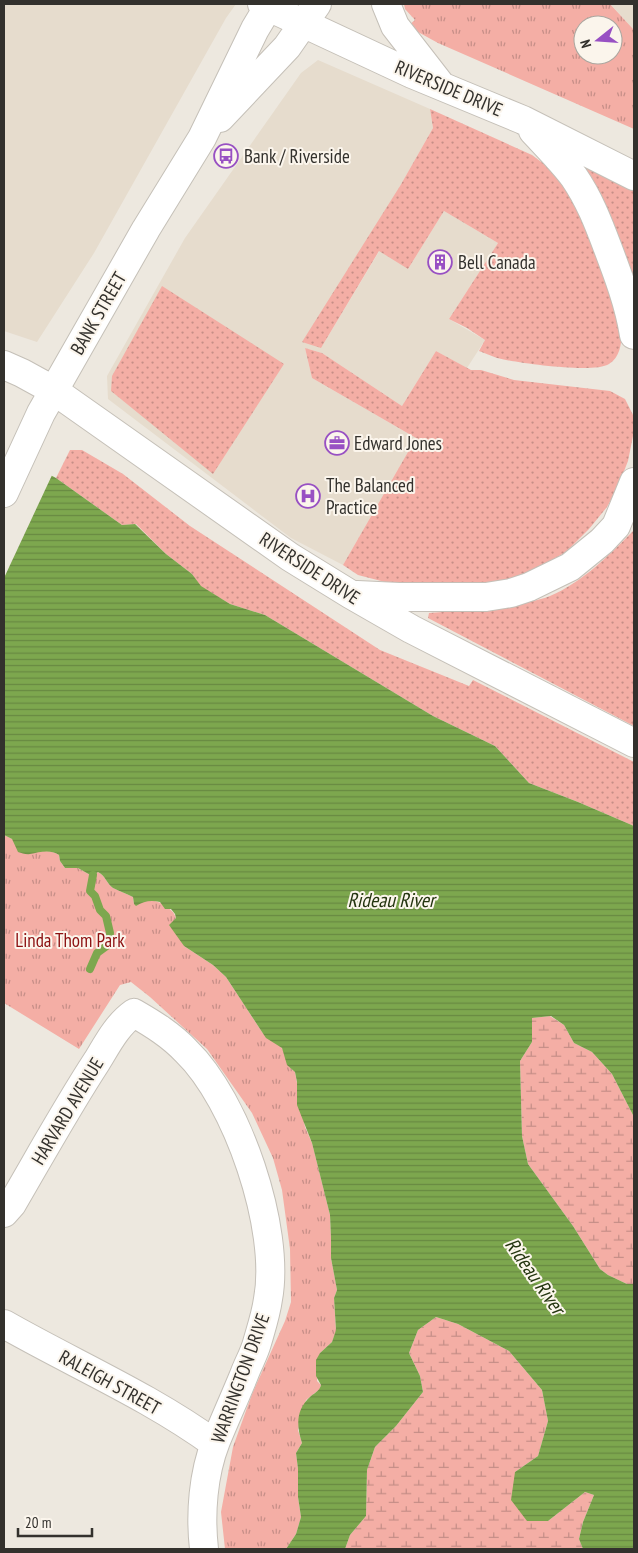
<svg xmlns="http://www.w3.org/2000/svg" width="638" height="1553" font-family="'PT Sans Narrow',sans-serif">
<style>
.built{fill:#e6dccd}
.grass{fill:url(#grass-dots)}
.wetland{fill:url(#wetland-marsh)}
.park{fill:url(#park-tufts);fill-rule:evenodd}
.water{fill:url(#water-rules)}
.pier{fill:#ede8df}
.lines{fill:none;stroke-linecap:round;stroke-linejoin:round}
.stream{stroke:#7da74e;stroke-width:8}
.minor-casing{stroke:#c5c0b8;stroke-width:30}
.primary-casing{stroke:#c5c0b8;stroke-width:30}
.minor{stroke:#fff;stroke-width:28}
.primary{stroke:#fff;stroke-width:28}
.labels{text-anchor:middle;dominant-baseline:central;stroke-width:4;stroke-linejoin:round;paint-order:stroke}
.street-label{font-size:19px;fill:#33312d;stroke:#fbf5ec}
.poi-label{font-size:19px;fill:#33312d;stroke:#fbf5ec;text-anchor:start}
.park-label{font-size:19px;fill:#8c1011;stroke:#fbf5ec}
.water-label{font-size:20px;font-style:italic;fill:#243510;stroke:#fbf5ec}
</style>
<defs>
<pattern id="grass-dots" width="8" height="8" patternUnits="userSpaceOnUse" patternTransform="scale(1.25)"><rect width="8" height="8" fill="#f4aea5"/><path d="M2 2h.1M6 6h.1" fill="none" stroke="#c68e87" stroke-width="1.8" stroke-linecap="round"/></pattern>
<pattern id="wetland-marsh" width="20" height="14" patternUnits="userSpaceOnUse" patternTransform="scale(1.25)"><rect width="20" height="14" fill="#f4aea5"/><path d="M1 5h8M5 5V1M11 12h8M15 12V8" fill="none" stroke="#c68e87"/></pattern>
<pattern id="park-tufts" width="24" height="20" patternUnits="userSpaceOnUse" patternTransform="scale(1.25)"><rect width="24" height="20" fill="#f4aea5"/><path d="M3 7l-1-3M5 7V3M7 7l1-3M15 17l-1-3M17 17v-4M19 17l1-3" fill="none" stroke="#c68e87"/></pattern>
<pattern id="water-rules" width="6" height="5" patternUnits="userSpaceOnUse" patternTransform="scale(1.25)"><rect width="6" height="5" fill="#7da74e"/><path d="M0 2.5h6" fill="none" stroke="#678941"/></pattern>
</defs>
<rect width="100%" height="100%" fill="#ede8df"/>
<!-- built -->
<path class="built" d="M4 4H236L226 18 94 253 37 342 4 331Z
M610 4H634V30L615 9Z
M318 60 430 109 433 128 400 186 321 348 380 250 408 269 444 211 498 243 449 319 485 340 467 368 436 351 402 406 322 353 305 348 312 378 416 438 343 565 291 538 108 399 107 376 185 238 301 73Z"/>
<!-- grass -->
<path class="grass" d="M430 109 532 155 556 173 589 223 622 333C621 345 620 357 609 364 594 374 516 363 497 358 491 356 485 353 479 351L485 340 467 328 449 319 498 243 444 211 408 269 379 251 321 348 302 342 400 186 433 128Z
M588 165 634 191V292L585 170Z
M162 286 284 364 213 474 111 391 112 376Z
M305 348 322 353 402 406 436 351 471 370H481L514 380 610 391 625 399 633 415V436L628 461 617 489 607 507 589 529 566 552 536 569 506 580 475 586H422L385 582 358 575 343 565 416 438 312 378Z
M70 450H82L123 474 190 526 380 650 469 686 473 680 634 762V826L578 802 529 783 495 746 433 716 265 615 230 604 200 586 192 574 166 554 136 524 122 525 56 478Z
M634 530V726L428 618 429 613C457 611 485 608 513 604 525 602 538 601 550 596 583 582 609 555 634 530Z"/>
<!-- wetland -->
<path class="wetland" d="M550 1016 564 1025 574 1043 592 1052 612 1074 634 1117V1284H627L608 1275 600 1269 573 1226 528 1164 522 1136 520 1061 532 1042V1018Z
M436 1317 458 1324 509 1351 542 1390 548 1421 538 1456 515 1472 548 1521 585 1492 594 1495 583 1522 579 1539 583 1549H345L350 1535 366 1516 367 1470 375 1447 396 1426 423 1392 420 1376 409 1353 418 1330Z"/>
<!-- park -->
<path class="park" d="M404 4H610L634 30V129L438 43 418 32 409 25 415 20 405 9ZM583 25H613V55H583Z
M4 835 12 839 28 854C38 851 50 849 59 855L60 861 65 868H78L92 876 98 872C105 875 107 884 113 888 119 891 127 894 133 897L134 904C148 901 153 898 166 906 171 910 174 912 176 918L173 922 184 946 213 965 226 977 262 1032C267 1039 276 1041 281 1047 288 1055 286 1066 295 1072L305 1127 312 1143 330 1215 331 1238V1258L337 1290 334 1298 336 1331 332 1342 320 1353 317 1381 321 1385 320 1389 306 1400 298 1430 302 1443 296 1453 298 1469V1497L301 1517 296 1534 286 1549H225L221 1512 233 1447 252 1394 285 1321 291 1302 290 1249 282 1190 273 1158 252 1113 207 1049 150 997 131 982 120 985 79 1049 4 1003Z"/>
<!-- water -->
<path class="water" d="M4 450 56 478 122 525 135 524 166 554 192 574 201 586 230 604 265 615 433 716 495 746 529 783 578 802 634 826V1117L612 1074 592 1052 574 1043 564 1025 551 1016 532 1018V1042L520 1061 522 1136 528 1164 573 1226 600 1269 608 1275 627 1284H634V1549H583L579 1539 583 1522 594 1495 585 1492 548 1521H527L511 1500 515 1472 538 1456 548 1421 542 1390 509 1351 458 1324 436 1317 418 1330 409 1353 420 1376 423 1392 396 1426 375 1447 367 1470 366 1516 350 1535 345 1549H286L296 1534 301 1517 298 1497V1469L296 1453 302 1443C296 1425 296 1409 311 1396 315 1393 320 1390 321 1385L316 1376V1360L320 1353 332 1342 336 1330 334 1298 337 1290 331 1258V1238L330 1215 312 1143 297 1105V1082L295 1072 287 1065 282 1048 266 1038 262 1032 226 977 213 965 184 946 169 925 176 918 175 914 171 909H165L160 902C151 900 144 901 136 906L134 904 133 897C127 894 119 891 113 888 107 884 105 875 98 872L92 876 78 868H65L60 861 59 855C50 849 40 852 30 854 26 855 22 853 18 852L12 839 4 835Z"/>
<!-- pier -->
<path class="pier" d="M4 447 53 473 4 578Z"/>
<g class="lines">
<!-- stream -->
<path class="stream" d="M90 969 97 953 108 945 110 933 106 916 100 910 95 896 90 891 93 875"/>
<!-- minor casing -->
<g class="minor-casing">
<path id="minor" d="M4 1213 12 1204C40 1156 67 1107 97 1061 108 1043 117 1025 134 1013 153 1024 171 1035 186 1051 237 1100 281 1229 268 1299 266 1314 261 1329 257 1343 254 1354 248 1364 244 1375 235 1397 225 1419 216 1441 203 1474 200 1514 204 1549
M4 1324C74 1364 149 1396 215 1444"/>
</g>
<!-- primary casing -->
<g class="primary-casing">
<path id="primary" d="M262 4 412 74 523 120 634 176
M386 4 395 26 440 84
M220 118 287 47 317 4
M533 131C547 146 562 161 574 177 589 199 598 222 607 246 618 275 629 304 634 335
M4 365 22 373 53 390 290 557 350 594 411 629 634 743
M4 493 41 413 146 229 202 138 255 29 270 4
M357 595 399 597H486L511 593 529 587 570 567 602 541 616 526 634 482"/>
</g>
<!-- minor -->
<use href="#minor" class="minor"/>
<!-- primary -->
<use href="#primary" class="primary"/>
</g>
<!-- icons -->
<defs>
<g id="bus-ring" transform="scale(1.25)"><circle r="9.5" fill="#fbf5ec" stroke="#9850c3" stroke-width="1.5"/><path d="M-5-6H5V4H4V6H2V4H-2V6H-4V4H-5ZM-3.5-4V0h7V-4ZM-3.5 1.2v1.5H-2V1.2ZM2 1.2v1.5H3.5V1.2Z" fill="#9850c3"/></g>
<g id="building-ring" transform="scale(1.25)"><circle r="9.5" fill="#fbf5ec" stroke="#9850c3" stroke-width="1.5"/><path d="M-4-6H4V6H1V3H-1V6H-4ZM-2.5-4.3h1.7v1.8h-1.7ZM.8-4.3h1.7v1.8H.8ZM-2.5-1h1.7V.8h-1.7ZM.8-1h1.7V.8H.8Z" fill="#9850c3"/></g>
<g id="office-ring" transform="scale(1.25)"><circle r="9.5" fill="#fbf5ec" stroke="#9850c3" stroke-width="1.5"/><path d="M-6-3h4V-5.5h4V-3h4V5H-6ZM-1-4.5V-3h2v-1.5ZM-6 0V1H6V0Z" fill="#9850c3"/></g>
<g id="hospital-ring" transform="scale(1.25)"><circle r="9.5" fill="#fbf5ec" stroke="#9850c3" stroke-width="1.5"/><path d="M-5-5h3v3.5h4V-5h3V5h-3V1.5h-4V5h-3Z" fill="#9850c3"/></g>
</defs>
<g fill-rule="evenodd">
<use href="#bus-ring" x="226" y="156"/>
<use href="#building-ring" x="440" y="262"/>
<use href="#office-ring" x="337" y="443"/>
<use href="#hospital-ring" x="308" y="496"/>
</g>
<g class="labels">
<!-- street labels -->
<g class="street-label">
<text transform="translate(449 88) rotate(23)">RIVERSIDE DRIVE</text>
<text transform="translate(98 313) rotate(-60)">BANK STREET</text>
<text transform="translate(310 568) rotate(33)">RIVERSIDE DRIVE</text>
<text transform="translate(67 1111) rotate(-59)">HARVARD AVENUE</text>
<text transform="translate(240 1378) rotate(-70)">WARRINGTON DRIVE</text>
<text transform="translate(110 1382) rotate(29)">RALEIGH STREET</text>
</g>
<!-- poi labels -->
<g class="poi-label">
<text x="244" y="156">Bank / Riverside</text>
<text x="458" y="262">Bell Canada</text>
<text x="354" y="443">Edward Jones</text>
<text x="326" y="485">The Balanced<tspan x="326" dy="22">Practice</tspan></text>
</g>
<!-- park labels -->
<g class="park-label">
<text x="70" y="940">Linda Thom Park</text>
</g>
<!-- water labels -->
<g class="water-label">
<text x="391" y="900">Rideau River</text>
<text transform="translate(535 1276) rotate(55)">Rideau River</text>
</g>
</g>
<!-- border -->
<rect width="638" height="1553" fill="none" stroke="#33312d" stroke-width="10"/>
<!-- north arrow -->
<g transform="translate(598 40) rotate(253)"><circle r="24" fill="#fbf5ec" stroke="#aba7a0"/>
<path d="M0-4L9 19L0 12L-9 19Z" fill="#9850c3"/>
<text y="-8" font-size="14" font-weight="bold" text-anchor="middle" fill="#33312d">N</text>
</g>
<!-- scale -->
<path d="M18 1528v8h74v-8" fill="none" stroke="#33312d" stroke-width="2.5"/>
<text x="25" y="1528" font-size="15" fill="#33312d" stroke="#fbf5ec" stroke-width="4" paint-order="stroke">20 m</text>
</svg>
